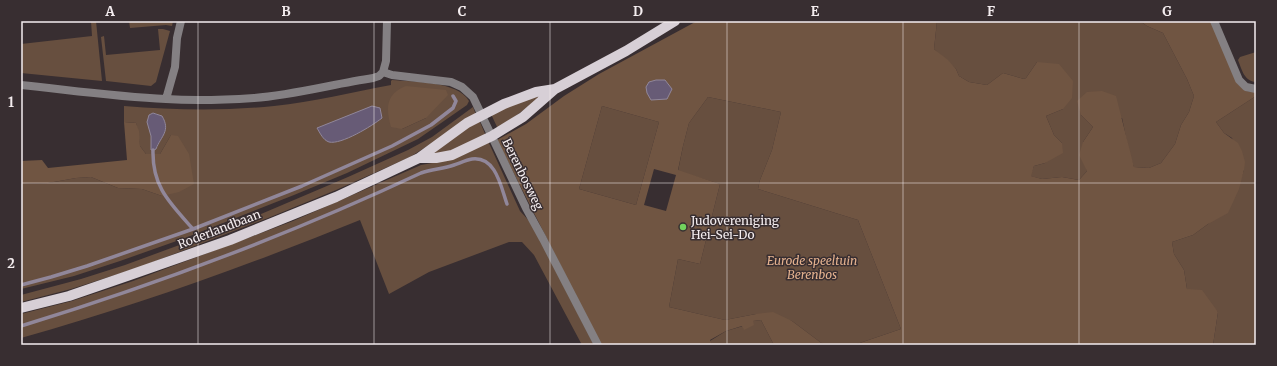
<svg xmlns="http://www.w3.org/2000/svg" width="1277" height="366" font-family="Merriweather,serif">
<style>
.green{fill:#674f3f;fill-rule:evenodd}
.forest{fill:#705542;fill-rule:evenodd}
.water{fill:#675b76;stroke:#91879a}
.lines{fill:none;stroke-linecap:round;stroke-linejoin:round}
.stream{stroke:#91879a;stroke-width:3.5}
.minor{stroke:#848083;stroke-width:8}
.primary{stroke:#d7cfd6;stroke-width:10}
.grid{fill:none;stroke:#f4edef;stroke-width:1;stroke-opacity:0.55}
.poi-dot{fill:#72d25d;stroke:#382e31;stroke-width:1.5}
.labels{text-anchor:middle;dominant-baseline:central;stroke-width:3;stroke-linejoin:round;paint-order:stroke}
.street-label{font-size:12px;fill:#f4edef;stroke:#382e31}
.poi-label{font-size:12px;fill:#f4edef;stroke:#382e31;text-anchor:start}
.park-label{font-size:12px;font-style:italic;fill:#e5b28f;stroke:#382e31}
.neatline{fill:none;stroke:#f4edef;stroke-width:1.5}
.grid-label{font-size:13px;text-anchor:middle;font-weight:bold;fill:#f4edef}
</style>
<rect width="100%" height="100%" fill="#382e31"/>
<!-- green -->
<path class="green" d="M91 21H96L102 81 21 73V44L92 36Z
M129 21H173L172 26 166 25 130 28Z
M937 21H1140L1147 26 1163 33 1187 79 1194 96 1189 112 1181 125 1175 144 1161 163 1149 168 1134 167 1130 156 1122 118 1081 115 1093 127 1083 142 1087 171 1079 180 1062 177 1042 179 1030 176 1034 166 1045 163 1062 143 1054 135 1046 116 1063 109 1037 62 1026 78 1024 79 1003 73 987 85 969 82 959 76 956 69 934 49Z
M158 29H163L170 31 156 82 151 86 106 81 101 37 104 36 106 55 160 50Z
M1256 52V82C1244 81 1242 70 1238 60L1240 57Z
M392 80C413 82 458 81 469 101L467 105 418 139 347 173 294 195 185 238 120 261 74 276 21 289V184L48 183 76 178 91 177 118 188 142 189 162 196 171 135 160 154H146L140 146 138 131 136 123 124 122V106C174 110 224 111 274 106 313 102 352 92 391 85V81ZM406 86 426 118 402 129ZM153 113 157 114 158 145 156 149 151 147V136L149 115ZM381 118 359 133 330 142 323 138 317 128Z
M544 95 498 129 491 114 527 97Z
M1256 96V345H1213L1218 312 1187 289 1184 270 1174 254 1172 242 1193 235 1208 224 1235 196 1244 170 1232 138 1224 133 1216 122Z
M708 97 781 112 772 150 760 180 758 189 858 220 901 329 854 345H824L792 321 756 314 725 320 669 307 678 259 700 264 720 184 678 171 683 146 689 123Z
M602 106 659 122 636 205 579 189Z
M473 107 476 115 410 157 336 190 268 218 140 267 71 289 21 302V295L81 279 125 265 242 222 348 177 408 150 432 137Z
M479 120 486 136 447 153 429 154Z
M488 141 520 211 531 223 594 345H582L534 255 522 242H509L429 272 389 294 360 220C249 265 136 306 21 338V314L72 301 133 281 293 221 421 165 438 162Z
M761 320 774 345H712L710 341 726 331 743 326 744 329 753 321Z"/>
<!-- forest -->
<path class="forest" d="M697 21H937L934 49 948 60 956 69 959 76 969 82 987 85 1003 73 1024 79 1026 78 1037 62 1059 64 1073 81 1072 98 1063 109 1046 116 1054 135 1062 143 1063 153 1045 163 1034 166 1031 176 1042 179 1062 177 1079 180 1087 171 1079 155 1083 142 1093 127 1081 115 1077 101 1087 92 1102 91 1116 96 1134 167 1149 168 1161 163 1175 144 1181 125 1189 112 1194 96 1187 79 1163 33 1147 26 1140 21H1211L1238 84 1246 91 1256 92V96L1216 122 1224 133 1238 143 1242 151 1245 162 1244 170 1239 189 1228 213 1208 224 1193 235 1172 242 1174 254 1184 270 1187 289 1202 290 1218 312 1213 345H854L901 329 858 220 758 189 760 180 772 150 781 112 708 97 689 123 683 146 678 170 720 184 700 264 678 259 669 307 725 320 756 314 773 312 792 321 824 345H774L761 320 753 321 754 325 744 330 742 326 726 331 710 340 712 345H601L497 140 526 124 564 96 599 74ZM602 106 659 122 636 205 579 189ZM654 169 676 175 666 211 644 205Z
M406 86 446 90 448 95 426 118 402 129 391 127C386 109 385 94 406 86Z
M124 122 136 123 139 131 140 146 146 154H160L171 135 178 136 189 154 194 184 179 192 162 196 142 189 118 188 91 177 76 178 48 183 21 184V161L42 160 48 168 127 160Z"/>
<!-- water -->
<path class="water" d="M656 80H665L672 89 667 99 651 100 647 93 646 87 649 82Z
M372 106 380 108 382 118C372 126 341 145 329 142 323 140 320 133 317 128Z
M153 113 162 116C171 131 161 136 156 149L154 150H151V136L147 122 149 115Z"/>
<g class="lines">
<!-- stream -->
<path class="stream" d="M153 150C152 187 170 203 193 229
M21 285 51 277 87 266 193 229 302 186 392 146 431 125 453 108 456 101 453 96
M21 326C158 284 291 234 421 173 432 169 443 169 454 165 460 163 466 160 472 159 496 156 501 187 507 204"/>
<!-- minor -->
<path class="minor" d="M1214 21 1239 80 1246 87 1256 89
M383 72 392 75 451 82 462 87 473 97 526 208 543 239 598 345
M383 72 386 61 387 21
M21 85C69 90 117 97 166 99 195 101 224 100 254 98 294 95 333 84 373 78L379 76 383 72
M166 99 175 67 177 38 181 21"/>
<!-- primary -->
<path class="primary" d="M419 158H436L452 155 492 136 523 117 555 89 626 51 675 21
M21 308 69 296 130 275 230 240 336 197 419 158 467 123 504 104 536 92 555 89"/>
</g>
<!-- grid -->
<path class="grid" d="M198 21V345M374 21V345M550 21V345M727 21V345M903 21V345M1079 21V345M21 183H1256"/>
<!-- markers -->
<circle class="poi-dot" cx="683" cy="227" r="4"/>
<g class="labels">
<!-- street labels -->
<g class="street-label">
<text transform="translate(523 174) rotate(64)">Berenbosweg</text>
<text transform="translate(219 229) rotate(-21)">Roderlandbaan</text>
</g>
<!-- poi labels -->
<g class="poi-label">
<text x="691" y="220">Judovereniging<tspan x="691" dy="14">Hei-Sei-Do</tspan></text>
</g>
<!-- park labels -->
<g class="park-label">
<text x="812" y="260">Eurode speeltuin<tspan x="812" dy="14">Berenbos</tspan></text>
</g>
</g>
<!-- border -->
<rect width="1277" height="366" fill="none" stroke="#382e31" stroke-width="44"/>
<rect x="22" y="22" width="1233" height="322" class="neatline"/>
<g class="grid-label">
<text x="110" y="16">A</text>
<text x="286" y="16">B</text>
<text x="462" y="16">C</text>
<text x="638" y="16">D</text>
<text x="815" y="16">E</text>
<text x="991" y="16">F</text>
<text x="1167" y="16">G</text>
<text x="11" y="107">1</text>
<text x="11" y="268">2</text>
</g>
</svg>
